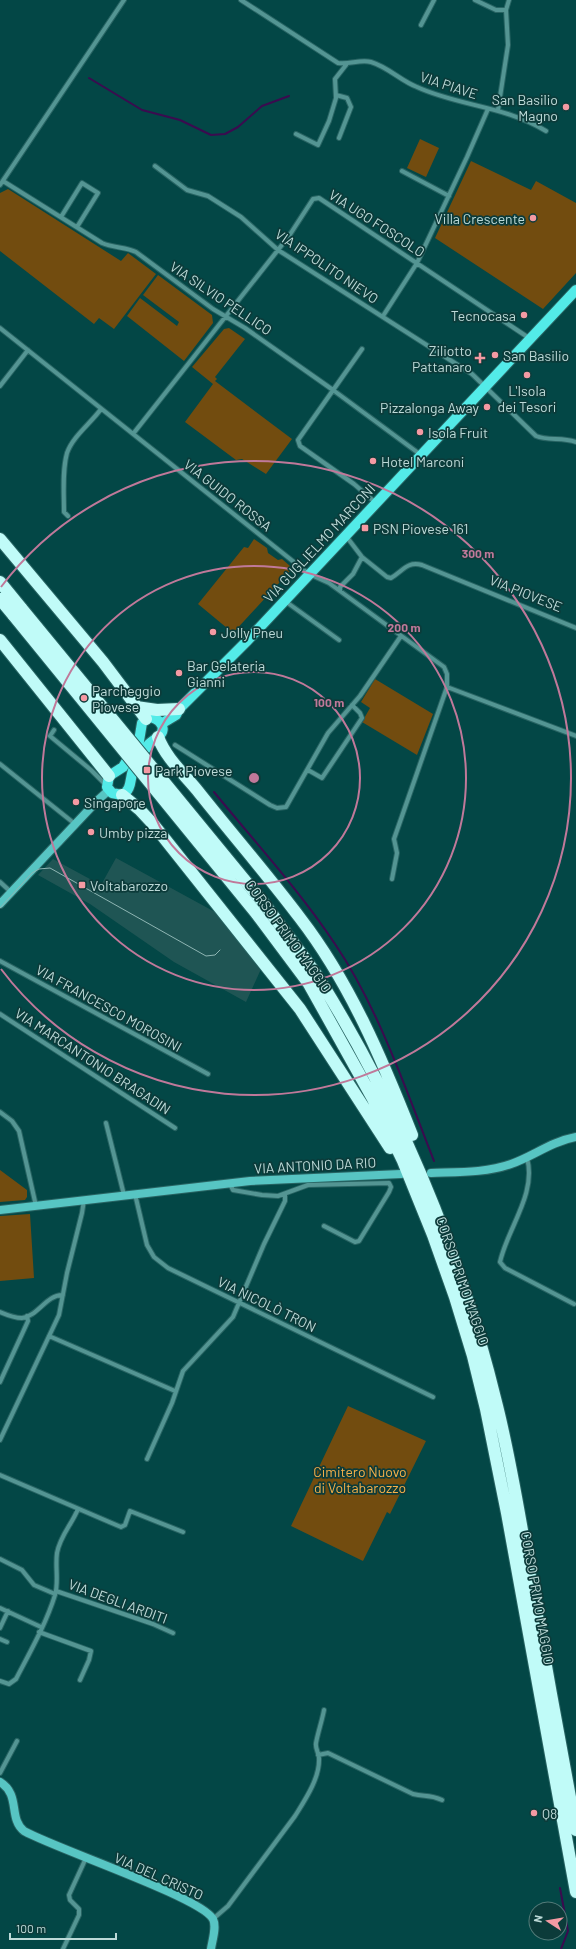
<svg xmlns="http://www.w3.org/2000/svg" width="576" height="1949" font-family="Barlow,sans-serif">
<style>
.built{fill:#1f5554}
.green{fill:#724c0f}
.lines{fill:none;stroke-linecap:round;stroke-linejoin:round}
.stream{stroke:#3b0b4f;stroke-width:2}
.street-casing{stroke:#286463;stroke-width:6}
.secondary-casing{stroke:#286463;stroke-width:10}
.primary-casing{stroke:#286463;stroke-width:12}
.highway-casing{stroke:#286463;stroke-width:14}
.street{stroke:#549593;stroke-width:4}
.secondary{stroke:#57c5c3;stroke-width:8}
.primary{stroke:#53ebe8;stroke-width:10}
.highway{stroke:#c0fbf8;stroke-width:12}
.tram{stroke:#8eb5b3;stroke-width:1}
.highway-bridge-casing{stroke:#286463;stroke-width:14;stroke-linecap:butt}
.highway-bridge{stroke:#c0fbf8;stroke-width:12}
.ring{fill:none;stroke:#c0799a;stroke-width:2}
.poi-dot{fill:#f49aa3;stroke:#0c3b3a;stroke-width:1.5}
.labels{text-anchor:middle;dominant-baseline:central;stroke-width:3.5;stroke-linejoin:round;paint-order:stroke}
.street-label{font-size:14px;fill:#bddad8;stroke:#0c3b3a}
.poi-label{font-size:14px;fill:#bddad8;stroke:#0c3b3a;text-anchor:start}
.park-label{font-size:14px;fill:#f8b14a;stroke:#0c3b3a}
.centre{fill:#c0799a;stroke:#0c3b3a;stroke-width:2}
.ring-label{font-size:12px;text-anchor:middle;font-weight:bold;fill:#c0799a;stroke:#0c3b3a;stroke-width:3.5;stroke-linejoin:round;paint-order:stroke}
</style>
<rect width="100%" height="100%" fill="#034746"/>
<!-- built -->
<path class="built" d="M116 858 215 912 261 969 246 1002 174 962 90 904 38 875 53 859 101 885Z"/>
<!-- green -->
<path class="green" d="M420 139 439 148 426 177 407 168Z
M471 161 531 190 536 181 576 203V273L543 309 435 238Z
M8 189 121 261 128 253 156 274 114 329 99 318 94 324 0 251V193Z
M158 275 212 315 213 323 184 361 127 316 140 298 177 326 179 322 143 295Z
M229 328 245 339 215 377 217 379 215 381 292 439 266 474 242 459 236 460 185 422 213 384 192 367 224 329Z
M254 539 267 548 268 553 278 560 282 559 290 566 291 570 233 633 198 604 244 547 248 548Z
M375 679 433 714 417 755 362 722 370 708 361 702Z
M0 1170 27 1190V1197L25 1200 0 1202Z
M30 1214 34 1278 0 1281V1216Z
M348 1406 426 1441 390 1514 387 1512 363 1561 291 1526Z"/>
<g class="lines">
<!-- stream -->
<path class="stream" d="M89 78 142 110 180 120 211 135 225 134 238 127 262 106 289 96
M214 792C255 842 299 890 335 944 378 1007 406 1090 434 1161
M560 1888 568 1931 561 1949"/>
<!-- street casing -->
<g class="street-casing">
<path id="street" d="M241 0 338 63C349 65 360 59 371 62 388 67 401 81 417 87 458 106 506 106 546 131
M475 0 496 10H506
M421 25 434 0
M336 95 347 98 351 107 339 138
M498 110 508 45 506 10 509 0
M296 134 318 145 329 121 336 98 335 79 346 65
M155 166 187 190 208 196 241 217 278 250 472 374 536 436C548 441 562 437 576 442
M402 171 449 196
M3 181 102 243C114 248 126 247 136 252L213 309 245 328 333 390 421 455
M0 185 124 0
M61 217 82 183 98 193 77 227
M383 316 417 263 467 157 488 109
M0 328 309 574 329 583 340 591 444 667 447 674V687L576 736
M362 349 298 440 300 446 354 484 376 503
M0 386 28 350
M133 434 289 236 313 199 319 198 529 338
M68 516 64 512C64 493 62 471 67 453 73 436 91 423 101 409
M346 536 362 557 387 577 391 578C403 571 407 561 422 565L576 628
M340 591V587L353 574 362 557
M285 601 339 640
M54 730 50 736 91 770 106 785
M175 745 270 805 277 808 286 807 328 733 360 696 401 636
M0 764 75 824
M308 770 322 778 362 718 360 713 352 705
M392 879 397 853 394 839 447 687
M0 882 11 892
M0 961 208 1074
M0 1014 175 1128
M0 1112 12 1121 19 1131 36 1206
M106 1123 124 1195
M527 1158C537 1194 507 1229 500 1262L505 1268 574 1304
M230 1184 233 1190 262 1195 278 1196 308 1185 389 1183 391 1187 389 1192 359 1241 355 1242 324 1226
M135 1194 147 1245 154 1257 168 1268 433 1397
M0 1312C7 1315 14 1318 22 1318 37 1317 47 1294 63 1295
M49 1336 175 1391
M0 1382 28 1321 27 1316
M0 1440 59 1315 67 1273 82 1213 84 1200
M147 1459 172 1403 183 1371 233 1317 264 1244 285 1201V1194
M0 1475 121 1527 125 1525 130 1511 183 1532
M0 1559 22 1570 34 1585 55 1594
M56 1591 153 1624 173 1633
M0 1608 41 1627
M0 1628 8 1611
M39 1632 91 1651 89 1660 80 1680
M0 1639 7 1642
M0 1681 9 1684 16 1679C30 1652 46 1624 55 1595 59 1582 55 1567 57 1553 60 1536 72 1524 78 1509
M318 1755 328 1753 413 1794C425 1797 429 1794 442 1800
M0 1773 17 1741
M213 1919 228 1906 295 1816C305 1800 320 1778 319 1758 319 1753 315 1749 316 1743 318 1732 322 1721 324 1710
M63 1949 79 1915V1909L70 1900 69 1895 86 1858"/>
</g>
<!-- secondary casing -->
<g class="secondary-casing">
<path id="secondary" d="M0 904 97 801 109 790
M431 1173C457 1172 486 1173 511 1164 534 1156 550 1142 576 1137
M0 1210 250 1181 401 1174
M0 1782C21 1795 8 1818 24 1831 56 1849 201 1897 213 1919 217 1927 212 1941 211 1949"/>
</g>
<!-- primary casing -->
<g class="primary-casing">
<path id="primary" d="M149 717C159 718 168 728 159 736 156 739 152 741 149 744 144 751 138 760 134 768 129 778 133 789 122 795L112 793 107 787 109 776 123 767 136 746 139 741 142 723Z
M161 724 176 715 179 709 246 642 576 290"/>
</g>
<!-- highway casing -->
<g class="highway-casing">
<path id="highway" d="M0 539 103 662 146 719
M0 582 22 609
M0 599 14 616
M0 640 109 776
M136 707 157 710 179 709
M158 737C166 758 183 773 197 790 231 833 267 874 300 918 350 983 382 1059 412 1135
M122 795 139 809 153 824 300 1009 390 1148
M266 906C284 931 304 956 321 982 402 1113 461 1257 497 1406 511 1462 520 1520 530 1576 545 1661 560 1745 576 1830
M256 913 309 984 372 1097 403 1161 433 1235 455 1297 473 1356 486 1409 507 1513 576 1892"/>
</g>
<!-- street -->
<use href="#street" class="street"/>
<!-- secondary -->
<use href="#secondary" class="secondary"/>
<!-- primary -->
<use href="#primary" class="primary"/>
<!-- highway -->
<use href="#highway" class="highway"/>
<!-- tram -->
<path class="tram" d="M0 908 32 873 39 869 50 868 206 956 215 955 220 950"/>
<!-- highway-bridge casing -->
<g class="highway-bridge-casing">
<path id="highway-bridge" d="M22 609 266 906
M14 616 256 913"/>
</g>
<!-- highway-bridge -->
<use href="#highway-bridge" class="highway-bridge"/>
</g>
<!-- distance rings -->
<g class="ring">
<circle cx="254" cy="778" r="106"/>
<circle cx="254" cy="778" r="212"/>
<path d="M1 587A317 317 0 1 1 1 969"/>
</g>
<!-- markers -->
<g class="poi-dot">
<circle cx="566" cy="107" r="4"/>
<circle cx="533" cy="218" r="4"/>
<circle cx="524" cy="315" r="4"/>
<circle cx="495" cy="355" r="4"/>
<path d="M478 352h4v4h4v4h-4v4h-4v-4h-4v-4h4z"/>
<circle cx="527" cy="375" r="4"/>
<circle cx="487" cy="407" r="4"/>
<circle cx="420" cy="432" r="4"/>
<circle cx="373" cy="461" r="4"/>
<rect x="361" y="524" width="8" height="8" rx="2"/>
<circle cx="213" cy="632" r="4"/>
<circle cx="179" cy="673" r="4"/>
<circle cx="84" cy="698" r="4"/>
<rect x="143" y="766" width="8" height="8" rx="2"/>
<circle cx="76" cy="802" r="4"/>
<circle cx="91" cy="832" r="4"/>
<rect x="78" y="881" width="8" height="8" rx="2"/>
<circle cx="534" cy="1813" r="4"/>
</g>
<g class="labels">
<!-- street labels -->
<g class="street-label">
<text transform="translate(449 85) rotate(18)">VIA PIAVE</text>
<text transform="translate(377 223) rotate(33)">VIA UGO FOSCOLO</text>
<text transform="translate(327 266) rotate(34)">VIA IPPOLITO NIEVO</text>
<text transform="translate(221 298) rotate(34)">VIA SILVIO PELLICO</text>
<text transform="translate(228 495) rotate(38)">VIA GUIDO ROSSA</text>
<text transform="translate(319 543) rotate(-47)">VIA GUGLIELMO MARCONI</text>
<text transform="translate(526 593) rotate(22)">VIA PIOVESE</text>
<text transform="translate(289 936) rotate(54)">CORSO PRIMO MAGGIO</text>
<text transform="translate(109 1008) rotate(29)">VIA FRANCESCO MOROSINI</text>
<text transform="translate(93 1061) rotate(33)">VIA MARCANTONIO BRAGADIN</text>
<text transform="translate(315 1165) rotate(-3)">VIA ANTONIO DA RIO</text>
<text transform="translate(463 1281) rotate(71)">CORSO PRIMO MAGGIO</text>
<text transform="translate(267 1304) rotate(26)">VIA NICOLÒ TRON</text>
<text transform="translate(538 1598) rotate(80)">CORSO PRIMO MAGGIO</text>
<text transform="translate(118 1601) rotate(20)">VIA DEGLI ARDITI</text>
<text transform="translate(159 1876) rotate(24)">VIA DEL CRISTO</text>
</g>
<!-- poi labels -->
<g class="poi-label">
<text x="558" y="99" text-anchor="end">San Basilio<tspan x="558" dy="16">Magno</tspan></text>
<text x="525" y="218" text-anchor="end">Villa Crescente</text>
<text x="516" y="315" text-anchor="end">Tecnocasa</text>
<text x="472" y="350" text-anchor="end">Ziliotto<tspan x="472" dy="16">Pattanaro</tspan></text>
<text x="503" y="355">San Basilio</text>
<text x="527" y="390" text-anchor="middle">L'Isola<tspan x="527" dy="16">dei Tesori</tspan></text>
<text x="479" y="407" text-anchor="end">Pizzalonga Away</text>
<text x="428" y="432">Isola Fruit</text>
<text x="381" y="461">Hotel Marconi</text>
<text x="373" y="528">PSN Piovese 161</text>
<text x="221" y="632">Jolly Pneu</text>
<text x="187" y="665">Bar Gelateria<tspan x="187" dy="16">Gianni</tspan></text>
<text x="92" y="690">Parcheggio<tspan x="92" dy="16">Piovese</tspan></text>
<text x="155" y="770">Park Piovese</text>
<text x="84" y="802">Singapore</text>
<text x="99" y="832">Umby pizza</text>
<text x="90" y="885">Voltabarozzo</text>
<text x="542" y="1813">Q8</text>
</g>
<!-- park labels -->
<g class="park-label">
<text x="360" y="1471">Cimitero Nuovo<tspan x="360" dy="16">di Voltabarozzo</tspan></text>
</g>
</g>
<circle cx="254" cy="778" r="6" class="centre"/>
<g class="ring-label">
<text x="478" y="558">300 m</text>
<text x="404" y="632">200 m</text>
<text x="329" y="707">100 m</text>
</g>
<!-- north arrow -->
<g transform="translate(548 1921) rotate(282)"><circle r="19" fill="#0c3b3a" stroke="#537b79"/>
<path d="M0-3L7 15L0 10L-7 15Z" fill="#f49aa3"/>
<text y="-6" font-size="11" font-weight="bold" text-anchor="middle" fill="#bddad8">N</text>
</g>
<!-- scale -->
<path d="M10 1933v6h106v-6" fill="none" stroke="#bddad8" stroke-width="2"/>
<text x="16" y="1933" font-size="12" fill="#bddad8" stroke="#0c3b3a" stroke-width="3" paint-order="stroke">100 m</text>
</svg>
